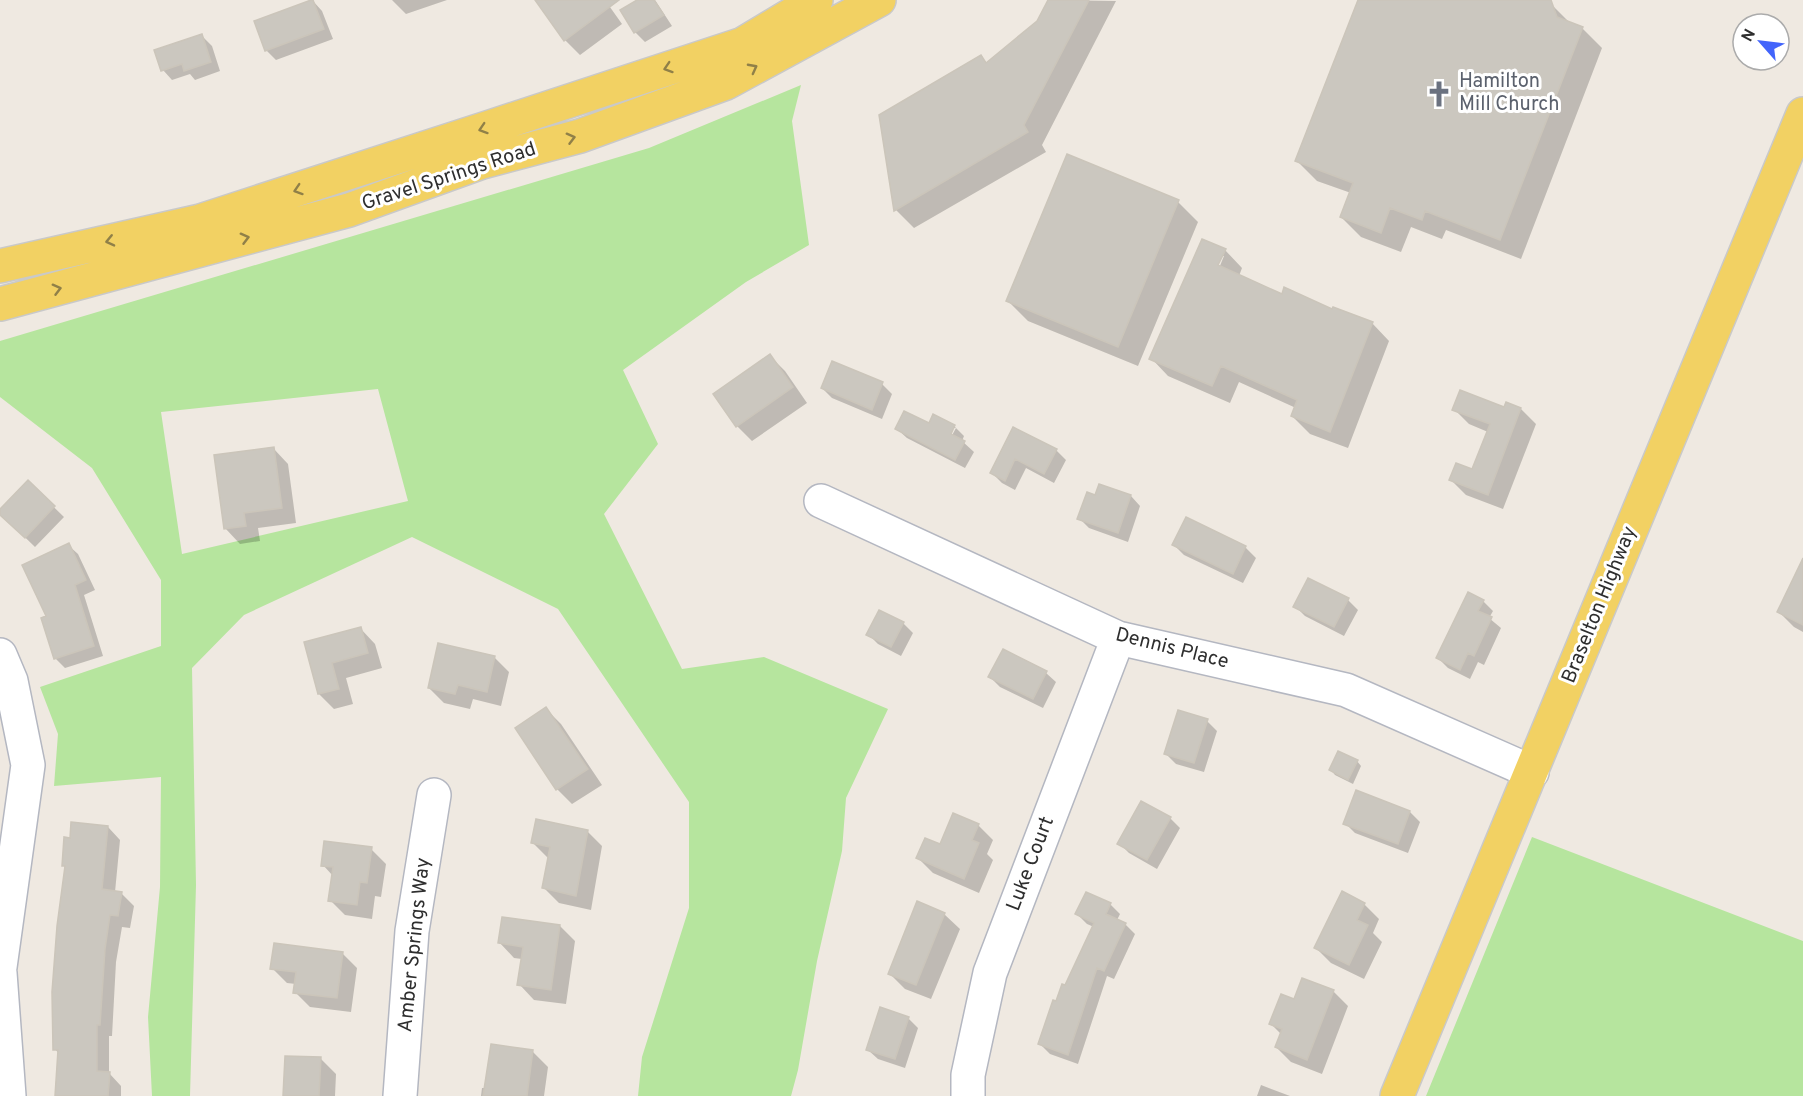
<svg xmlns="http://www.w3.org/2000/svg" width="1803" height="1096" font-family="Overpass,sans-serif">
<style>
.green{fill:#b6e59e;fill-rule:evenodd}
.shadow{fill:#0003;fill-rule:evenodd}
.building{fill:#cbc7bf;stroke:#cbc5ba;stroke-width:1.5}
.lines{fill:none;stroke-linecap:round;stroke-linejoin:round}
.minor-casing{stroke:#b4b7c1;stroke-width:36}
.major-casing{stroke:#c9c9c9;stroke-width:36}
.minor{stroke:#fff;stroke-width:33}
.major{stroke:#f2d163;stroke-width:33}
.oneway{stroke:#908048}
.labels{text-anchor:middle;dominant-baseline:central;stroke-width:6;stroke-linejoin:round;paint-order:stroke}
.worship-label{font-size:20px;fill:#5b616d;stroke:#fff;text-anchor:start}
.street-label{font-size:20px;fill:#2e2e2e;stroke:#fff}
</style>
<rect width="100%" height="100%" fill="#efe9e1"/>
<!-- green -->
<path class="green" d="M801 85 792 121 809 245 746 282 623 370 658 444 604 514 682 669 764 657 888 709 846 798 842 851 817 961 798 1070 791 1096H638L642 1057 689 908V802L558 609 412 537 244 615 192 668 196 885 190 1096H152L148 1017 160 887 161 777 54 786 58 734 40 687 161 646V580L92 468 0 397V341L649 148ZM378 389 408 501 182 554 161 412Z
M1532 837 1803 941V1096H1426Z"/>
<!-- shadow -->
<path class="shadow" d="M392 0H447L406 14Z
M536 0H605L622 24 580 55 565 40Z
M640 0H655L672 26 645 42 635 32 623 11Z
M1051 0 1116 1 1042 145 1046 152 914 228 896 210 981 57 987 63 1039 22Z
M1359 0H1543L1550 3 1571 24 1582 28 1602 48 1521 259 1446 230 1442 239 1411 227 1401 252 1361 237 1341 217 1351 193 1317 181 1297 161Z
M313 1 322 11 333 39 276 60 266 50Z
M202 36 212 46 220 71 195 80 190 74 172 80 163 70Z
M1178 202 1198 222 1138 366 1028 321 1008 301Z
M1225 250 1242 268 1239 276 1282 295 1372 323 1389 341 1348 448 1310 434 1292 416 1296 408 1239 382 1230 403 1168 376 1151 358ZM1221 256H1224L1217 273 1214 272Z
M770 356 785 371 807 403 752 441 737 426Z
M833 363 882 384 892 394 882 419 832 398 822 388Z
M1507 404 1521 409 1536 424 1503 509 1466 495 1451 480 1473 471 1488 432 1469 424 1454 409H1505Z
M929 425 954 426 964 436 962 441 974 452 965 468 907 438 897 429ZM952 428H956L949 441Z
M1014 429 1056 450 1066 460 1054 483 1026 468 1015 490 1002 483 992 473Z
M273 448 288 464 296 523 258 528 260 541 240 544 225 528Z
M28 482 64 517 35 547 0 513Z
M1131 496 1140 506 1128 542 1089 528 1079 518 1096 497Z
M1187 519 1246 548 1256 558 1243 583 1184 555 1174 545Z
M68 545 78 554 95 590 84 595 103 656 65 668 55 658 48 617Z
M1803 562V632L1794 627 1779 612Z
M1348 600 1358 610 1344 636 1305 616 1295 606Z
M1483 601 1493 611 1489 618 1501 628 1484 665 1478 662 1470 679 1448 668 1438 658Z
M903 623 913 633 901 656 878 644 868 634Z
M360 628 375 644 382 668 346 678 353 704 334 709 319 694 306 643Z
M494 657 509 672 501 706 473 699 470 709 444 703 429 688Z
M1046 673 1056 682 1043 708 1000 687 990 677Z
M546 709 561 724 602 785 572 804 557 789 517 729Z
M1207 721 1217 731 1204 772 1176 764 1166 754Z
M1357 761 1361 766 1353 784 1335 775 1331 770Z
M1357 792 1410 812 1420 822 1408 853 1355 833 1345 823Z
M1170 818 1180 828 1157 869 1129 853 1119 843Z
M978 825 993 840 987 854 993 860 979 893 933 873 918 858Z
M108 827 120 840 115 892 121 893 134 906 130 928 122 927 116 962 112 1036H109V1073L121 1086V1096H57L59 1054 55 1049 67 869 63 865 71 839Z
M587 831 602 846 591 910 559 903 544 888 548 858 533 843Z
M371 849 386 864 381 897 375 896 372 919 345 915 330 900 333 876 323 865Z
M1110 904 1120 914 1117 920 1125 924 1135 934 1114 979 1107 976 1078 1064 1050 1054 1040 1044 1094 927 1087 924 1077 914Z
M1364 904 1379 919 1373 933 1382 942 1364 979 1331 963 1316 948Z
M944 914 960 929 931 999 905 989 890 974Z
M560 926 575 941 566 1004 534 1000 519 984 522 959 514 958 499 942Z
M342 953 357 968 351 1012 310 1007 295 992 296 984 287 983 272 968Z
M1333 991 1348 1006 1322 1074 1291 1062 1276 1047 1281 1034 1271 1024 1295 1001Z
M908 1018 918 1028 905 1068 878 1059 868 1050Z
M533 1052 548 1067 544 1096H481L482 1088H486Z
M321 1059 336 1074 335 1096H284Z
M1261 1085 1290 1096H1257Z"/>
<!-- building -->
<path class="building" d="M311 0H313L324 29 265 51 254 21Z
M535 0H619L564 41Z
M637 0H654L664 15 634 33 620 10Z
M1048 0H1089L1024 125 1028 132 894 211 879 115 981 55 986 63 1037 21Z
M1358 0H1551L1557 17 1583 27 1500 240 1425 211 1422 220 1390 208 1381 233 1340 217 1353 183 1295 161Z
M202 34 211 62 184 71 182 64 161 71 154 50Z
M1067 154 1179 200 1118 347 1006 301Z
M1202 239 1226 249 1218 265 1282 294 1284 287 1332 309 1333 307 1373 322 1330 432 1291 416 1297 400 1221 366 1212 386 1149 359Z
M770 354 793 387 736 427 713 394Z
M832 361 883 382 872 410 821 388Z
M1460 390 1504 407 1506 402 1521 408 1488 495 1449 480 1456 463 1472 469 1490 424 1452 410Z
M904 411 929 423 933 414 955 425 951 434 965 441 955 460 895 429Z
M1013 427 1057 449 1044 474 1015 459 1005 481 990 473Z
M274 447 282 508 244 513 246 526 224 529 214 455Z
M28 480 55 506 25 538 0 515V509Z
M1099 484 1131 495 1118 533 1077 519 1087 492 1095 495Z
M1186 517 1246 546 1233 574 1172 545Z
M69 543 86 580 75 585 94 646 54 659 41 618 46 616 22 565Z
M1803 558V625L1777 612Z
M1308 578 1349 598 1334 627 1293 607Z
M1468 592 1484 600 1478 611 1492 617 1474 656 1468 653 1460 670 1436 658Z
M879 610 904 622 891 647 866 635Z
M361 627 368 653 332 663 339 689 318 694 304 642Z
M438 643 495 656 487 692 458 685 455 694 428 688Z
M1003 649 1047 671 1033 699 988 677Z
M546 707 588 769 556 790 515 728Z
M1178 710 1208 719 1194 763 1164 754Z
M1338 751 1358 760 1348 780 1329 770Z
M1356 790 1410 811 1398 844 1343 824Z
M1141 801 1171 817 1147 860 1117 844Z
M953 813 979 824 972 840 979 843 964 879 916 858 925 838 940 844Z
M536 819 588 830 576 896 542 888 550 847 531 843Z
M71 822 108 826 102 889 122 892 118 916 110 915 105 949 100 1025H97V1071L110 1072 108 1096H55L58 1050H53L52 992 57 926 65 866H62L64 837 70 838Z
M324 841 372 847 367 883 360 882 357 905 328 901 333 867 321 866Z
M1342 891 1365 903 1357 920 1368 925 1349 965 1314 948Z
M1086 892 1111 903 1106 914 1126 923 1104 971 1097 968 1068 1055 1038 1044 1053 1000 1056 1001 1062 984 1065 985 1094 923 1075 914Z
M917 901 945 913 916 985 888 974Z
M502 917 560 925 551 990 517 985 523 947 498 943Z
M274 943 343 952 337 998 293 993 296 972 270 969Z
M1302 978 1334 990 1307 1060 1275 1047 1282 1029 1269 1024 1281 994 1294 999Z
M880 1007 909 1017 895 1059 866 1050Z
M491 1044 533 1050 527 1096H483Z
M285 1056 321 1057 319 1096H283Z"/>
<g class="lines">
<!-- minor casing -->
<g class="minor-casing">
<path id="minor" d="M821 501 1118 638 1346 690 1532 772
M0 655 11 681 28 765 0 967
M0 973 9 1096
M400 1096 412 931 434 795
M968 1096V1075L990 973 1118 638"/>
</g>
<!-- major casing -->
<g class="major-casing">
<path id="major" d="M0 266 200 221 490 127 743 44 816 0
M0 304 349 210 482 162 580 136 726 83 879 0
M1397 1096 1803 114"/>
</g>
<!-- minor -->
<use href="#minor" class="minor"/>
<!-- major -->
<use href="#major" class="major"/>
</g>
<!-- one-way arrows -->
<defs><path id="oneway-chevron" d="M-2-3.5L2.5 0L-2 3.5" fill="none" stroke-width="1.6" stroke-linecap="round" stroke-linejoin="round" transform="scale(1.5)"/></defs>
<g class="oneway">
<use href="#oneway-chevron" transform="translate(668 68) rotate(162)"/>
<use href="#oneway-chevron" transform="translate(753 68) rotate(-28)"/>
<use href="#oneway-chevron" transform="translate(483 129) rotate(162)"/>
<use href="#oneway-chevron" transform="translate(571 138) rotate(-15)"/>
<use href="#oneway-chevron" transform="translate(298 190) rotate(162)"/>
<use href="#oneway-chevron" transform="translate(245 238) rotate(-15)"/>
<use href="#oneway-chevron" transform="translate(110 241) rotate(167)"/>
<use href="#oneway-chevron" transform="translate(57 289) rotate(-15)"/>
</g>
<!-- icons -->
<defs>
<g id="church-bare" transform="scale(2.07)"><path d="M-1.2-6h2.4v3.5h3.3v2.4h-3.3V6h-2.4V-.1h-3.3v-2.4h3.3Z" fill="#6b7280" stroke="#fff" stroke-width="2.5" paint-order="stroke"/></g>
</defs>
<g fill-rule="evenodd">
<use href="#church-bare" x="1439" y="94"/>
</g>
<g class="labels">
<!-- worship labels -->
<g class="worship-label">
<text x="1459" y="82">Hamilton<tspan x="1459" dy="23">Mill Church</tspan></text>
</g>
<!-- street labels -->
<g class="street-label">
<text transform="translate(449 177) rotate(-18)">Gravel Springs Road</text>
<text transform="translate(1600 605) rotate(-68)">Braselton Highway</text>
<text transform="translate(1172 649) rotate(14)">Dennis Place</text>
<text transform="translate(1031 864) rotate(-69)">Luke Court</text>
<text transform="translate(415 945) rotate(-84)">Amber Springs Way</text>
</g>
</g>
<!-- north arrow -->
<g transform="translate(1761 42) rotate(298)"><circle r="28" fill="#ffffff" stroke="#ababab" stroke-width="1.5"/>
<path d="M0-4.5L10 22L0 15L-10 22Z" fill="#4264fb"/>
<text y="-9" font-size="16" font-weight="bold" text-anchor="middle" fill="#2e2e2e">N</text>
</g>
</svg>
